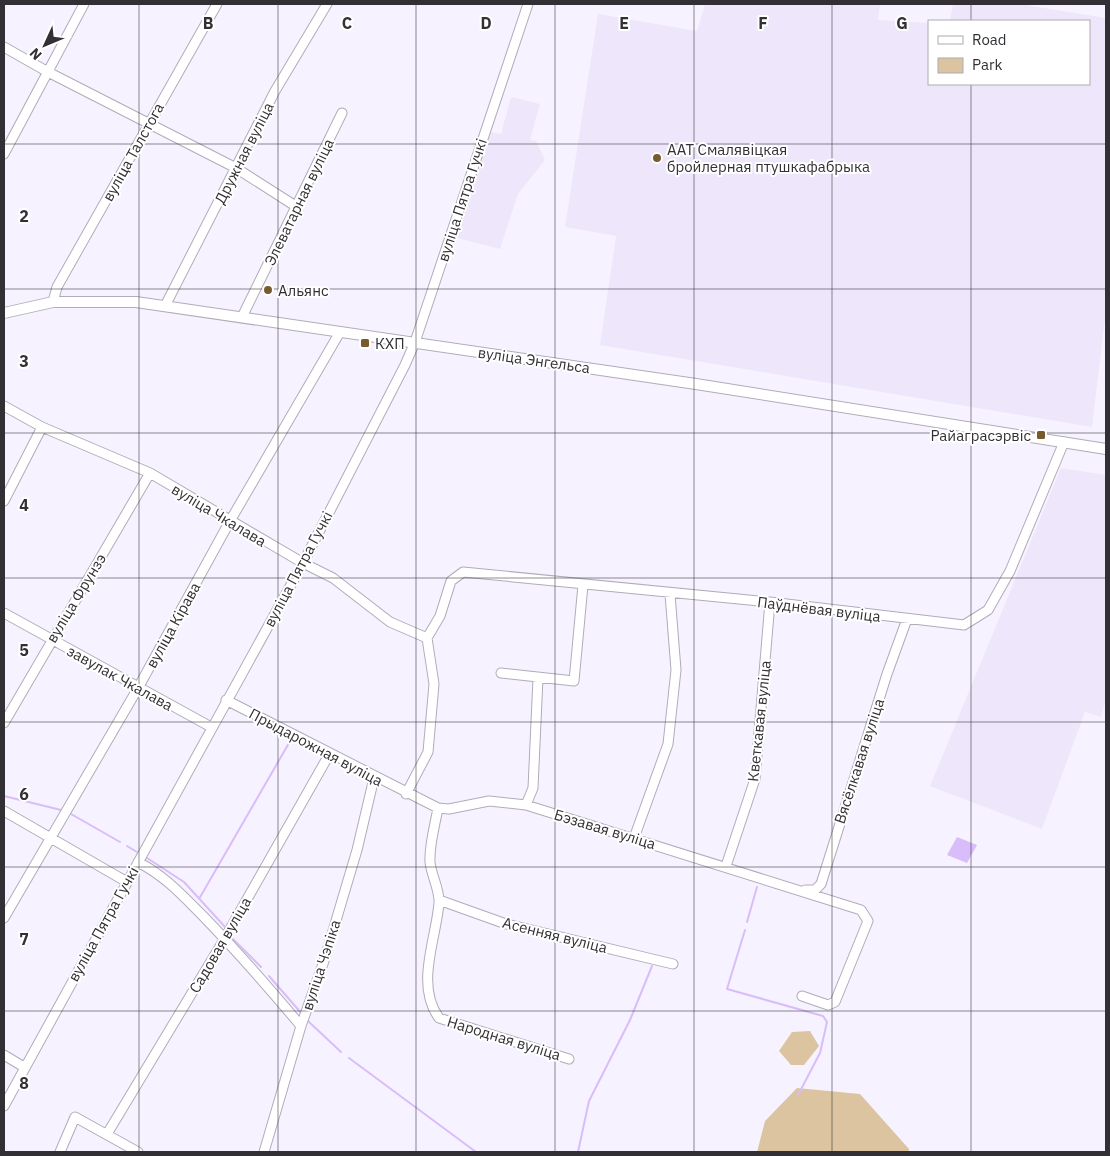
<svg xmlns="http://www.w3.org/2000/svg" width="1110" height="1156" font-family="'IBM Plex Sans',sans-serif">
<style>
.built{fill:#eee6fa}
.green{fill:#dcc4a1}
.water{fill:#d8bdfa}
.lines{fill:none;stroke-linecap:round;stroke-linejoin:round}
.stream{stroke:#d8bdfa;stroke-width:2}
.minor-casing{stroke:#b1acb8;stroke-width:11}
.major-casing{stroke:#b1acb8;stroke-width:12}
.minor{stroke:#fff;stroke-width:9}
.major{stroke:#fff;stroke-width:10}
.grid{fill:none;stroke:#323034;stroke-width:1;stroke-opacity:0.55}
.poi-dot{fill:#775b2e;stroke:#fff;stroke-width:2}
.labels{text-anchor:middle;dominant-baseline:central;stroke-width:4;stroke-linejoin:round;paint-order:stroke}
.poi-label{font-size:15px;fill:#323034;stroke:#fff;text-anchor:start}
.street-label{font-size:15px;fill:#323034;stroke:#fff}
.grid-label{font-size:16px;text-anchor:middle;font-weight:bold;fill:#323034;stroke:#fff;stroke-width:4;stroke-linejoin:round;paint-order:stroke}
</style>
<rect width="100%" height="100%" fill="#f7f2ff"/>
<!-- built -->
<path class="built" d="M705 4H880L878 20 929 23V84H1089V21H950L953 4H1019L1106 18V310L1092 427 600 345 616 236 565 227 598 14 697 31Z
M511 97 540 104 530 140 536 141 545 160 518 194 500 249 457 238 490 132 501 134Z
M1061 468 1106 475V700L1101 717 1085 712 1042 829 930 786Z"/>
<!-- green -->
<path class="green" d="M810 1031 819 1046 804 1065H791L779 1051 792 1032Z
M797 1088 860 1094 909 1149V1152H757L765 1121Z"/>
<!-- water -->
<path class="water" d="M957 837 977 845 967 863 947 855Z"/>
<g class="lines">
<!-- stream -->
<path class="stream" d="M4 796 61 810
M71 814 120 842
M127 846 137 852
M147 858 184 882 226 928
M199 899 289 743
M747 922 757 887
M745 930 727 989 823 1016 827 1022 820 1053 798 1095
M232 938 261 967
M269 976 302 1014
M308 1021 341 1052
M349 1058 476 1152
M578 1152 589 1101 630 1020 652 966"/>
<!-- minor casing -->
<g class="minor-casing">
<path id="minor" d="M4 47 48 72 236 168 297 207
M4 154 84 4
M53 302 57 287 217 4
M165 306 275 91 327 4
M242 317 342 113
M4 406 42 427 150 473 303 563 333 578 390 622 427 638
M4 501 42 427
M4 613 211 727
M501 673 574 681 583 585
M226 700 438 808 449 809 489 801 526 805 861 910 868 921 835 1002 828 1005 802 996
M4 723 150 473
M406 794 428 752 434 684 427 638 440 616 451 581 463 572 770 602 964 625 988 610 1010 571 1064 442
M526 805 533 788 538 678
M438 808C435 825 429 845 430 862 431 875 440 890 439 903 436 940 415 985 439 1018L569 1059
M4 811 127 882
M634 838 668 744 676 670 670 594
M138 862C165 876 182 895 203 916 237 951 269 988 301 1026
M726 866 755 779 770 602
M805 890H815L821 884 887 674 907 619
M439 900 506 924 673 964
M4 918 138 688 230 521 340 332
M4 1055 24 1067
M4 1106 303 563 405 365 415 342 528 4
M107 1134 225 938 330 753
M60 1152 75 1117 138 1152
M264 1152 301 1026 324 961 357 850 374 778"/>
</g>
<!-- major casing -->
<g class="major-casing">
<path id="major" d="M4 313 53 302H136L696 384 1106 449"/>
</g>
<!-- minor -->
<use href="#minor" class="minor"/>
<!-- major -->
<use href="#major" class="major"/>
</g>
<!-- grid -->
<path class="grid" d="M139 4V1152M278 4V1152M416 4V1152M555 4V1152M694 4V1152M832 4V1152M971 4V21M971 84V1152M4 144H1106M4 289H1106M4 433H1106M4 578H1106M4 722H1106M4 867H1106M4 1011H1106"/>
<!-- markers -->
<g class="poi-dot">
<circle cx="657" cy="158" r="5"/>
<circle cx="268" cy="290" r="5"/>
<rect x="360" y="338" width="10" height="10" rx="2.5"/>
<rect x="1036" y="430" width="10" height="10" rx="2.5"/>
</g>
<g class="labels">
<!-- poi labels -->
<g class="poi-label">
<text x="667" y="149">ААТ Смалявіцкая<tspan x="667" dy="17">бройлерная птушкафабрыка</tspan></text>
<text x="278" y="290">Альянс</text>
<text x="375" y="343">КХП</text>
<text x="1031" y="435" text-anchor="end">Райаграсэрвіс</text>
</g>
<!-- street labels -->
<g class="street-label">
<text transform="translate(133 152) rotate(-61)">вуліца Талстога</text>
<text transform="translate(244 153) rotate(-63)">Дружная вуліца</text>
<text transform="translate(462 200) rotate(-72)">вуліца Пятра Гучкі</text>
<text transform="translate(299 202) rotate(-64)">Элеватарная вуліца</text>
<text transform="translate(534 360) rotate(8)">вуліца Энгельса</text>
<text transform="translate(219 515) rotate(31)">вуліца Чкалава</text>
<text transform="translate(298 569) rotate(-62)">вуліца Пятра Гучкі</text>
<text transform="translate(76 598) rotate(-59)">вуліца Фрунзэ</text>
<text transform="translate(819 609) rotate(7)">Паўднёвая вуліца</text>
<text transform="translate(173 625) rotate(-61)">вуліца Кірава</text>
<text transform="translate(120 678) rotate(29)">завулак Чкалава</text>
<text transform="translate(759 721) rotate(-84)">Кветкавая вуліца</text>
<text transform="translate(316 747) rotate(28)">Прыдарожная вуліца</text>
<text transform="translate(859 761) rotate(-72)">Вясёлкавая вуліца</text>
<text transform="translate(605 829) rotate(17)">Бэзавая вуліца</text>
<text transform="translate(103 924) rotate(-61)">вуліца Пятра Гучкі</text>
<text transform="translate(555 935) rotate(14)">Асенняя вуліца</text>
<text transform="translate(220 945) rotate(-60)">Садовая вуліца</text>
<text transform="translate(321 965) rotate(-72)">вуліца Чэпіка</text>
<text transform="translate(504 1038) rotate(17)">Народная вуліца</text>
</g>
</g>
<g class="grid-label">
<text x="208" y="29">B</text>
<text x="347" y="29">C</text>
<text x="486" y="29">D</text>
<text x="624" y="29">E</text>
<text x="763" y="29">F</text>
<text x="902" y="29">G</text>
<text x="24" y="222">2</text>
<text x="24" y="367">3</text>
<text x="24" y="511">4</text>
<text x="24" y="656">5</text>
<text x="24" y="800">6</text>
<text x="24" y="945">7</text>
<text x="24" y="1089">8</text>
</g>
<!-- border -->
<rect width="1110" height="1156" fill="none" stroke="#323034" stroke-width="10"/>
<!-- legend -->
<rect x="928" y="20" width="162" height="65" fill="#ffffff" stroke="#adacae"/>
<rect x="938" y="36" width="25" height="8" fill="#ffffff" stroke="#adacae"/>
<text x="972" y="45" font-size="15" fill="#323034">Road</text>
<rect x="938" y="58" width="25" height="15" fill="#dcc4a1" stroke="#adacae"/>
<text x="972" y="70" font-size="15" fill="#323034">Park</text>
<!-- north arrow -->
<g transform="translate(45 45) rotate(226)" stroke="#ffffff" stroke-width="4" paint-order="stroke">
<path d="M0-4L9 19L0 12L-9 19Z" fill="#323034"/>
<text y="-8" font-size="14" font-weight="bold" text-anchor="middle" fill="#323034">N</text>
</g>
</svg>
